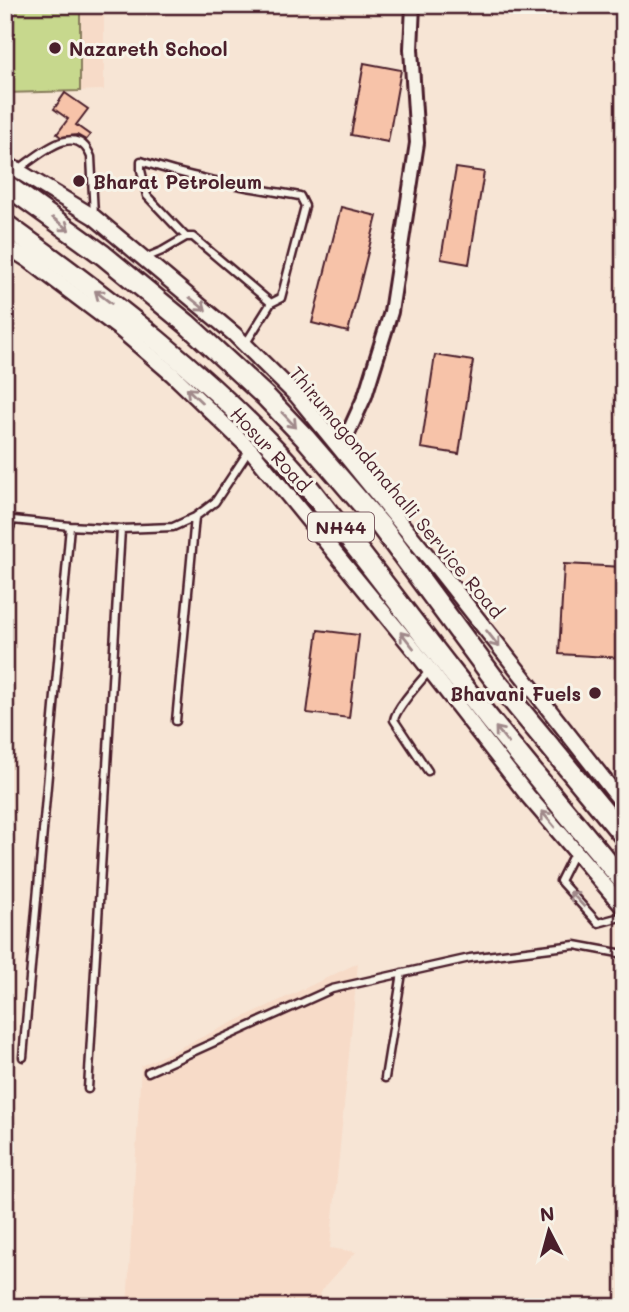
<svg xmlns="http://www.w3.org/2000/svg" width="629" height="1312" font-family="Mali,sans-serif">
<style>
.built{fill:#f7dbc8}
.green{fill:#c7d88d;stroke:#887c5c;stroke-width:2}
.building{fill:#f7c3a9;stroke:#4a1f2b;stroke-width:2}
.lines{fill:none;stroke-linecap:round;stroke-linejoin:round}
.service-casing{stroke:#4a1f2b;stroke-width:11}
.minor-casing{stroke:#4a1f2b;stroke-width:18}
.tertiary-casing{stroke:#4a1f2b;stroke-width:19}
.trunk-casing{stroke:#4a1f2b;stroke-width:24}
.service{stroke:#f7f3e8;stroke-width:6}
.minor{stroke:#f7f3e8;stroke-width:12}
.tertiary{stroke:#f7f3e8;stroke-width:14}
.trunk{stroke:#f7f3e8;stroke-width:19}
.oneway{stroke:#a0898a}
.poi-dot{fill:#4a1f2b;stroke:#f7f3e8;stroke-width:2.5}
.labels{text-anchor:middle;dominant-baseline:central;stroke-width:6;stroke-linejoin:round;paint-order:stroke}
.shield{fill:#f7f3e8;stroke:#7e5f64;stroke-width:2}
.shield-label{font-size:18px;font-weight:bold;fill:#4a1f2b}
.poi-label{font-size:19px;font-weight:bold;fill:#4a1f2b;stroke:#f7f3e8;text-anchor:start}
.street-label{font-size:19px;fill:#4a1f2b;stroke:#f7f3e8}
</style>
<rect width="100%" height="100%" fill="#f7e5d5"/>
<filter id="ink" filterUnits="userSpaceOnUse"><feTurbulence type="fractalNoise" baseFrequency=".0143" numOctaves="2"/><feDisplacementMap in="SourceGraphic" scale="14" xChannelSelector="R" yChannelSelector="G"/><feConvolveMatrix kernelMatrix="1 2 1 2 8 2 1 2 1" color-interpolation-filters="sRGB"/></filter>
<g filter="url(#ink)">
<!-- built -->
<path class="built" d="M5 5H104V90L5 93Z
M358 963 330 1248 356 1252 322 1290 316 1307H127L141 1066Z"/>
<!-- green -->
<path class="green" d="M5 5H80V91L5 93Z"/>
<!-- building -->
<path class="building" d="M364 63 401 70 388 142 351 135Z
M65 93 88 109 76 125 90 135 86 140 77 135 61 137 57 134 68 119 54 109Z
M456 168 484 172 469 264 441 259Z
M341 207 377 216 348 332 312 323Z
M435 355 473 361 459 454 421 448Z
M564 564 624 567V658L559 654Z
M318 630 359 635 349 718 307 713Z"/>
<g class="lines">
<!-- service casing -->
<g class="service-casing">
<path id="service" d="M19 169C38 156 76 119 91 157L94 215
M186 237 147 196 141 170V161C192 179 247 187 300 196L305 206 281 298 271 303 246 343
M145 258 162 251 186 237H193L271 303
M5 562 7 535 13 520 70 526 121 529 173 527 195 517 215 502 250 449
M176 721 195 517
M428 771 394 720C396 708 420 682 430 670
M575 851 560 881 598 923 624 916
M23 1057 70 526
M148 1072 332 989 470 958 575 945 624 954
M385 1078 402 973
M88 1089 121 529"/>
</g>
<!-- minor casing -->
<g class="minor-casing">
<path id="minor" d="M341 449 365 396 391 312 417 143 411 49 413 5"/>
</g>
<!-- tertiary casing -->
<g class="tertiary-casing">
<path id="tertiary" d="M5 163 94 217 234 334 297 396 439 570 624 805
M5 245 27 259 121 330 172 374 250 449 415 651 528 796 624 908"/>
</g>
<!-- trunk casing -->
<g class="trunk-casing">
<path id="trunk" d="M5 184 103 255 187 324 266 397 305 438 380 525 492 676 624 836
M5 224C108 298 211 377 296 472 308 486 320 502 332 517 372 567 410 618 449 668 506 741 565 811 624 882"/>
</g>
<!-- service -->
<use href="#service" class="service"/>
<!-- minor -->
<use href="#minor" class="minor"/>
<!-- tertiary -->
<use href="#tertiary" class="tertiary"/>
<!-- trunk -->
<use href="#trunk" class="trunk"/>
</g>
<!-- one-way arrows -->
<defs><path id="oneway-shaft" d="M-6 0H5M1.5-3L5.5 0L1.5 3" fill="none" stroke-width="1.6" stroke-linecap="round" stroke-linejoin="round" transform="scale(1.75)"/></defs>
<g class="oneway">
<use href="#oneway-shaft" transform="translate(61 224) rotate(37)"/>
<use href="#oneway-shaft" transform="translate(103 297) rotate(-142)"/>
<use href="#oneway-shaft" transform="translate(198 304) rotate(39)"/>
<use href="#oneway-shaft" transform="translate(194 395) rotate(-136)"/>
<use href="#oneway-shaft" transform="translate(289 420) rotate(47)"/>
<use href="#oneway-shaft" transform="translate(493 639) rotate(52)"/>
<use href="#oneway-shaft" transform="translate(407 640) rotate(-129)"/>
<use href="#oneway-shaft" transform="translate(502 735) rotate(-129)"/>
<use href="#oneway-shaft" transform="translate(548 819) rotate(-130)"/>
<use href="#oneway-shaft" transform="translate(577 899) rotate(-133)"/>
</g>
</g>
<!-- markers -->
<g class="poi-dot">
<circle cx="55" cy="48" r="7"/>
<circle cx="79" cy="181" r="7"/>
<circle cx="595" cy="693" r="7"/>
</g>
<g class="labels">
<!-- shield labels -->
<rect class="shield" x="308" y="512.5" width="66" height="29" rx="5"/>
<g class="shield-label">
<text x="341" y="527">NH44</text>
</g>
<!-- poi labels -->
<g class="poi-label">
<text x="69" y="48">Nazareth School</text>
<text x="93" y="181">Bharat Petroleum</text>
<text x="581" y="693" text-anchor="end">Bhavani Fuels</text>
</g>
<!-- street labels -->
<g class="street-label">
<text transform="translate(271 449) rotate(47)">Hosur Road</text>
<text transform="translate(397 492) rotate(50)">Thirumagondanahalli Service Road</text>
</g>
</g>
<!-- margin -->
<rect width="629" height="1312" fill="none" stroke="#f7f3e8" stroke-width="28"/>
<rect x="14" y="14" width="601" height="1284" fill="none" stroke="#4a1f2b" stroke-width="2.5" filter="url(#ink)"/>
<!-- north arrow -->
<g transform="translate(549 1231) rotate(354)" stroke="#f7f3e8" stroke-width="5" paint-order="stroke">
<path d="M0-5L12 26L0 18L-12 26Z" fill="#4a1f2b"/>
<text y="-10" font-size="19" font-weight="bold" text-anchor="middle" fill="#4a1f2b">N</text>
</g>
</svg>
